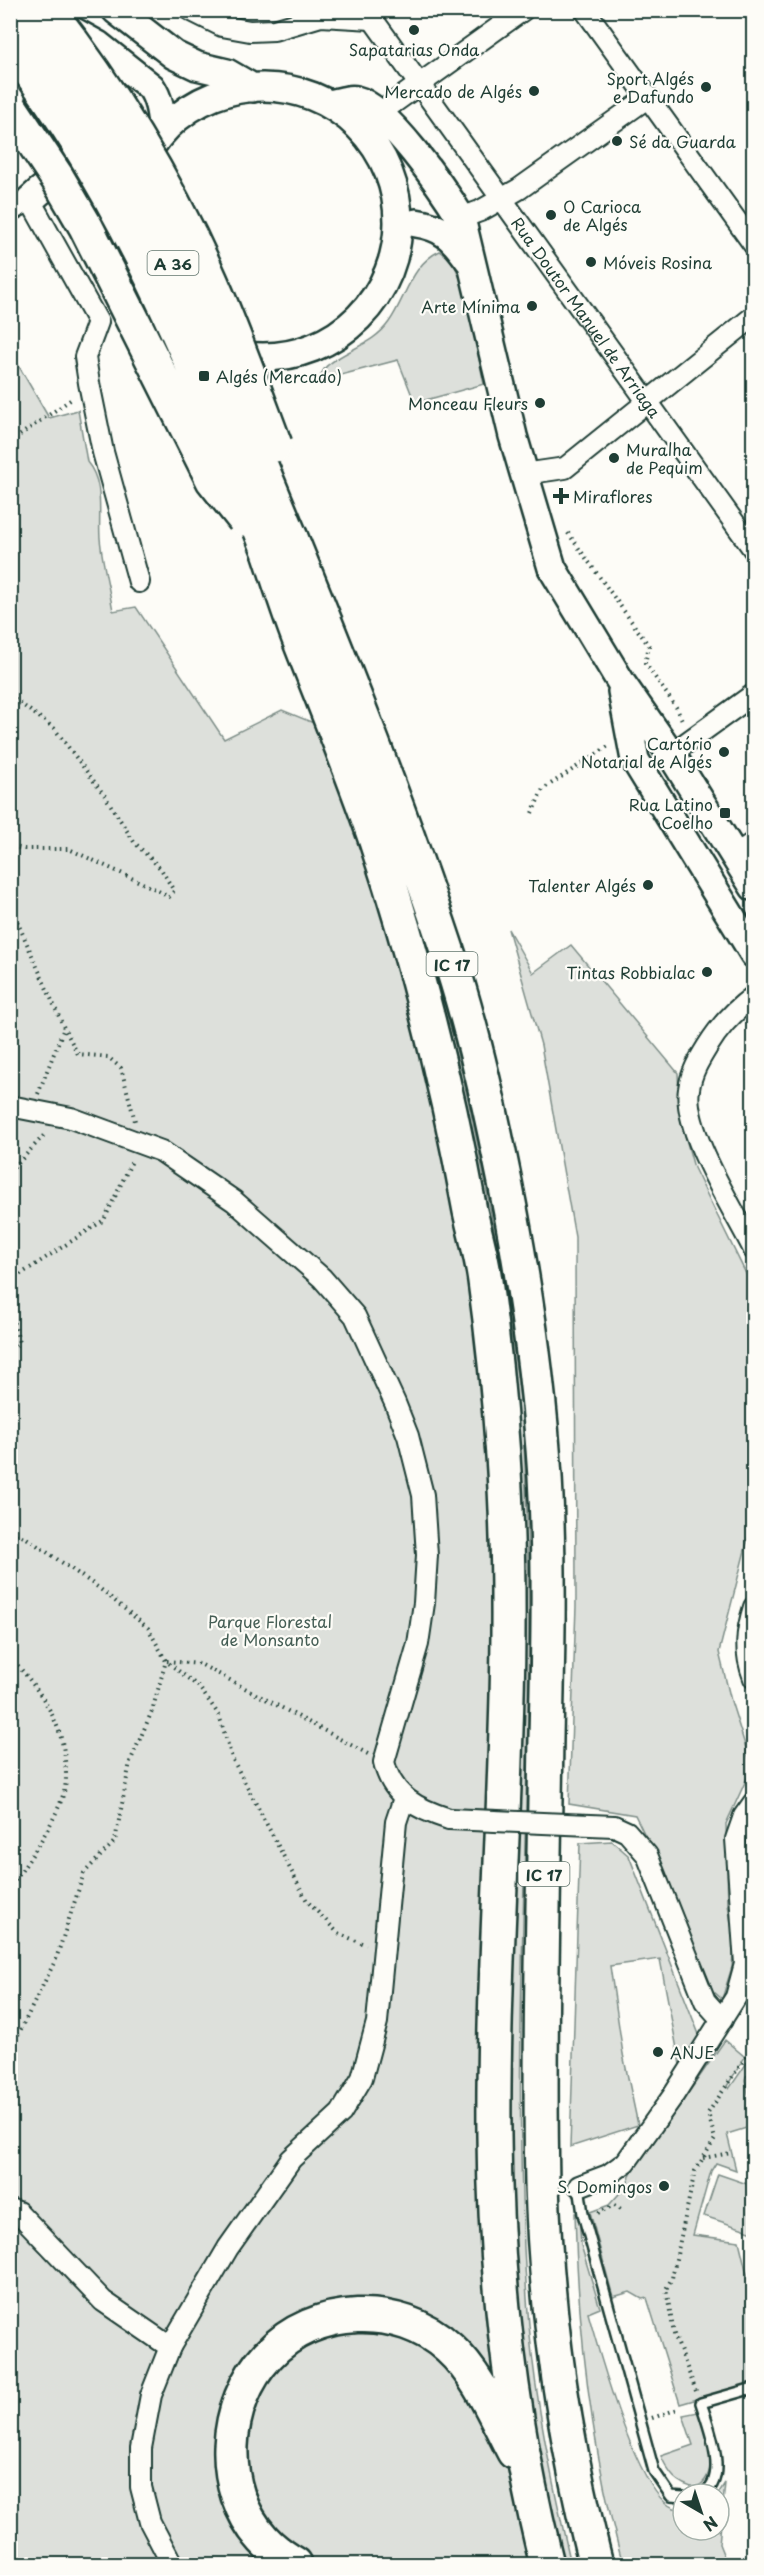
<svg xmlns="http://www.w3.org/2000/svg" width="764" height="2575" font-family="'Playpen Sans',sans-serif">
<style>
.green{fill:#dde0db;stroke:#7e8e88;stroke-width:1.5}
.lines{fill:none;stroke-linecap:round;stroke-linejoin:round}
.lane-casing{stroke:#1f3d34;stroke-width:14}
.street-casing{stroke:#1f3d34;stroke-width:24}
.secondary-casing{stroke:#1f3d34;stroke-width:32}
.highway-casing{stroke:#1f3d34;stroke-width:38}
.path{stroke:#1f3d34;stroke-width:4;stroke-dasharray:1.5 4.5;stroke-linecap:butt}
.lane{stroke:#fdfcf7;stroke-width:9}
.street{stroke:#fdfcf7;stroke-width:20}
.secondary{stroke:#fdfcf7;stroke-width:27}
.highway{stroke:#fdfcf7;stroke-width:33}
.street-bridge-casing{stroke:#1f3d34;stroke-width:24;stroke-linecap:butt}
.highway-bridge-casing{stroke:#1f3d34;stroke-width:38;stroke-linecap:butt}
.street-bridge{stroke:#fdfcf7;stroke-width:20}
.highway-bridge{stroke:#fdfcf7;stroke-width:33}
.poi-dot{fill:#1f3d34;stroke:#fdfcf7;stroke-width:2}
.labels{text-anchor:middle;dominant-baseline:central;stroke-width:4.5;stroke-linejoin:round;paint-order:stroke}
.shield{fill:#fdfcf7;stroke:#62766e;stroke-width:1.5}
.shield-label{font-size:15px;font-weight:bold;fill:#1f3d34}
.poi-label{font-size:16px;fill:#1f3d34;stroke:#fdfcf7;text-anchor:end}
.street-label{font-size:16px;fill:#1f3d34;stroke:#fdfcf7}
.park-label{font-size:16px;fill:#455e55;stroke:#fdfcf7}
</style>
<rect width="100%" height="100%" fill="#fdfcf7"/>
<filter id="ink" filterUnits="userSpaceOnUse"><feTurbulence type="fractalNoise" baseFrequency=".0167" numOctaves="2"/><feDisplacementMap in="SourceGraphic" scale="12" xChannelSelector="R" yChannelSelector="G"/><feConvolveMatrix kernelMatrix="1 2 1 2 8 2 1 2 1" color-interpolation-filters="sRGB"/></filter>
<g filter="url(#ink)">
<!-- green -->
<path class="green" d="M440 251 453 261 465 291 484 384 415 403 398 360 318 381C321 376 323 368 328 365 347 349 374 344 389 322 406 298 411 264 440 251Z
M10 356H13L49 418 78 410 87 462C105 483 98 513 100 538 102 562 109 587 113 611L136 607 224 739 282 710 343 735C363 780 388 825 404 871 449 1001 479 1135 501 1271 510 1329 521 1388 524 1447 541 1740 505 2033 529 2325 536 2406 553 2486 571 2564H11Z
M508 929 533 973 571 945 678 1073 680 1117 694 1168 753 1288V1519L719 1652 731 1701 752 1767 726 1824 728 1905 734 1941 732 1967 722 1999 713 1991 664 1874 635 1815 569 1804 576 1606 575 1237 541 1045Z
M612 1841 629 1856 700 2037 681 2070 660 1959 610 1966 623 2054 638 2125 570 2147 580 1843Z
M725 2040 745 2057 727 2086 729 2089 753 2054V2074L746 2076 745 2080 753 2112V2126L727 2134 736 2170 716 2163 711 2171 693 2235 739 2241 753 2299V2383L680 2404 647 2298 642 2299 630 2292 613 2297 590 2212 609 2205 627 2185 634 2164 664 2128Z
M718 2174 753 2186V2232L704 2216Z
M575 2213H579L581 2245 600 2308 588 2313C598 2349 638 2496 674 2508 677 2509 680 2508 683 2508V2530H719L718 2494 725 2483 719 2544 727 2564H623C591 2450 578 2331 575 2213Z
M698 2412C705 2437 723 2472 696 2488 676 2484 669 2474 661 2456L693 2445 683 2415Z"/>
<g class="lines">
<!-- lane casing -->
<g class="lane-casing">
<path id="lane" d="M579 2186 583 2214 654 2471 671 2496 683 2497
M701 2494C731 2482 708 2425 701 2403L750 2389"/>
</g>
<!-- street casing -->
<g class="street-casing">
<g id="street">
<path d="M190 10 222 26 250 31 274 30 321 16 372 19"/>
<path id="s1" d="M366 10 754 550"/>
<path d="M585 10 754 245"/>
<path d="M378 114 523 10"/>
<path d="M10 211 30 200 98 322 85 357 89 383 103 452 139 582"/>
<path d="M461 218 480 211 519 189 647 98"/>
<path d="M524 474 565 468 754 316"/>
<path d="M671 754 754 694"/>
<path d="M734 856 754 842"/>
<path d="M754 996C735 1010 719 1027 707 1047 699 1060 691 1073 689 1089 682 1130 735 1211 754 1250"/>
<path d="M10 1106 71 1118 161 1151 234 1201 322 1278 355 1316 395 1403 408 1436 423 1495 427 1555 424 1603 418 1644 384 1762C392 1797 418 1809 449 1819"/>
<path d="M754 1607C746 1632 744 1653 754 1678"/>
<path d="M614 1826 627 1832 647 1855 705 2001 722 2020"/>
<path d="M579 2186 608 2175 626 2162 673 2096 736 1997 745 1964 736 1839 744 1816 754 1802"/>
<path d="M10 2209 18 2212 103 2301 170 2347"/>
<path d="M172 2564 150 2522 141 2487V2448L151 2395 170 2347 228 2248 291 2159 341 2113 362 2078 377 2022 396 1822 404 1798"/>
</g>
</g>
<!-- secondary casing -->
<g class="secondary-casing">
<path id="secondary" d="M116 10 174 55 197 66 227 73 253 88
M60 24 98 45 151 87C160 100 161 116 163 131
M128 222a135 135 0 1 1 270 0a135 135 0 1 1-270 0Z
M329 104C336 103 349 98 356 100 387 107 444 190 461 218L513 436 552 568 622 684 671 754 754 887
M30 200C52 179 79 163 110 159
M416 223C444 227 453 238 469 260
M622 691 635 760 754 954"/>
</g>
<!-- highway casing -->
<g class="highway-casing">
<path id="highway" d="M291 538C346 673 400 808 446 947 468 1012 484 1080 498 1148 521 1257 538 1366 545 1477 550 1564 548 1650 546 1737 544 1886 539 2035 542 2184 546 2313 564 2440 596 2564
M269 551C280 584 290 617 303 649 328 713 354 776 376 841 416 962 447 1085 470 1211 475 1234 482 1257 485 1281 493 1339 499 1398 503 1456 519 1682 492 1909 494 2136 495 2280 512 2425 547 2564
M295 2564C283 2557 272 2549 263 2539 217 2488 222 2404 268 2355 314 2305 400 2302 449 2348 479 2375 495 2416 514 2452"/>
</g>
<!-- path -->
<path class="path" d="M10 442 73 398
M568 533 649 646 645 663 676 707 683 722
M10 696 54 728 105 796 134 842 161 869 174 891 169 897 153 888 69 849H24L10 846
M532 813 543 789 610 745
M10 905 64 1028 78 1054 108 1057 121 1068 135 1121
M38 1094 64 1028
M10 1172 46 1133
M10 1281 104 1220 133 1159
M10 1318 15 1325 19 1343 10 1351
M10 1533 25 1537 99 1588 148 1628 166 1661 199 1687 219 1715 232 1758 307 1901 338 1933 366 1945
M10 1656C37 1688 61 1717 65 1760 66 1770 67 1781 64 1792 54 1826 29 1858 10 1889
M167 1661 200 1664 368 1754
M10 2051 56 1959 84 1873 115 1841 130 1762 152 1711 166 1661
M703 2158 731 2153
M598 2213 614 2205 621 2209
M696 2391 674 2334 666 2289 672 2278 695 2171 715 2139 708 2113 754 2045
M652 2418 678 2409"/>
<!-- lane -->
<use href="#lane" class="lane"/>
<!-- street -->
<use href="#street" class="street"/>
<!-- secondary -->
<use href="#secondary" class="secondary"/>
<!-- highway -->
<use href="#highway" class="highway"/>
<!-- street-bridge casing -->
<g class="street-bridge-casing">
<path id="street-bridge" d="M449 1819 614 1826"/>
</g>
<!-- highway-bridge casing -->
<g class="highway-bridge-casing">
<path id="highway-bridge" d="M14 10C80 93 135 185 181 279 222 364 254 452 291 538
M48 10C112 92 168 184 210 279 234 333 254 389 275 445
M10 45C129 197 198 375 269 551
M10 107 58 179 86 227 213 480 244 519"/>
</g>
<!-- street-bridge -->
<use href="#street-bridge" class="street-bridge"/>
<!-- highway-bridge -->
<use href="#highway-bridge" class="highway-bridge"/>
</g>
</g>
<!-- markers -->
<g class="poi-dot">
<circle cx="414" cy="30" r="6"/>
<circle cx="706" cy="87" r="6"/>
<circle cx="534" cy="91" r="6"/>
<circle cx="617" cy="141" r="6"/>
<circle cx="551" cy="215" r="6"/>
<circle cx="591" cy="262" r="6"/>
<circle cx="532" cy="306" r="6"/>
<rect x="198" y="370" width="12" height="12" rx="3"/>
<circle cx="540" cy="403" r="6"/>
<circle cx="614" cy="458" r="6"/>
<path d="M558 487h6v6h6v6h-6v6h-6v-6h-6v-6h6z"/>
<circle cx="724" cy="752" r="6"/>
<rect x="719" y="807" width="12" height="12" rx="3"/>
<circle cx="648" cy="885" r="6"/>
<circle cx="707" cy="972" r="6"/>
<circle cx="658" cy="2052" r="6"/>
<circle cx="664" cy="2186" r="6"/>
</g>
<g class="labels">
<!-- shield labels -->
<g class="shield">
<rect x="147.5" y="251" width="51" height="24" rx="4.5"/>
<rect x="426.5" y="952" width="51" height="24" rx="4.5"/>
<rect x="518.5" y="1862" width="51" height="24" rx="4.5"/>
</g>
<g class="shield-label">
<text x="173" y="263">A 36</text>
<text x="452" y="964">IC 17</text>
<text x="544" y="1874">IC 17</text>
</g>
<!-- poi labels -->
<g class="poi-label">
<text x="414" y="49" text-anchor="middle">Sapatarias Onda</text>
<text x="694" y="78">Sport Algés<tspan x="694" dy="18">e Dafundo</tspan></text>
<text x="522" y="91">Mercado de Algés</text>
<text x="629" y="141" text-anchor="start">Sé da Guarda</text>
<text x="563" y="206" text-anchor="start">O Carioca<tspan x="563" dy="18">de Algés</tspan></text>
<text x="603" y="262" text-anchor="start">Móveis Rosina</text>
<text x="520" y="306">Arte Mínima</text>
<text x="216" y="376" text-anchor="start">Algés (Mercado)</text>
<text x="528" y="403">Monceau Fleurs</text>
<text x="626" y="449" text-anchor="start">Muralha<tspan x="626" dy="18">de Pequim</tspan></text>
<text x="573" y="496" text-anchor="start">Miraflores</text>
<text x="712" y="743">Cartório<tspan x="712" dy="18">Notarial de Algés</tspan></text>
<text x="713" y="804">Rua Latino<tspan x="713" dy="18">Coelho</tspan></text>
<text x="636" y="885">Talenter Algés</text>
<text x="695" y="972">Tintas Robbialac</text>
<text x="670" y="2052" text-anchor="start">ANJE</text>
<text x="652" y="2186">S. Domingos</text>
</g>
<!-- street labels -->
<g class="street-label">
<text stroke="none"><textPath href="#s1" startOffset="378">Rua Doutor Manuel de Arriaga</textPath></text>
</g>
<!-- park labels -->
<g class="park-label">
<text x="270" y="1621">Parque Florestal<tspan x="270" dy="18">de Monsanto</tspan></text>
</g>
</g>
<!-- margin -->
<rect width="764" height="2575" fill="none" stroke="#fdfcf7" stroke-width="36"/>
<rect x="18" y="18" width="728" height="2539" fill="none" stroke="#1f3d34" stroke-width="2" filter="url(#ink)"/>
<!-- north arrow -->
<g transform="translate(701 2512) rotate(141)"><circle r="28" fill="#fdfcf7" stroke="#a4b0a9" stroke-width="1.5"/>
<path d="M0-4.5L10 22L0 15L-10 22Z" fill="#1f3d34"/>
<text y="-9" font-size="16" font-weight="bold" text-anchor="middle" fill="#1f3d34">N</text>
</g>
</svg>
